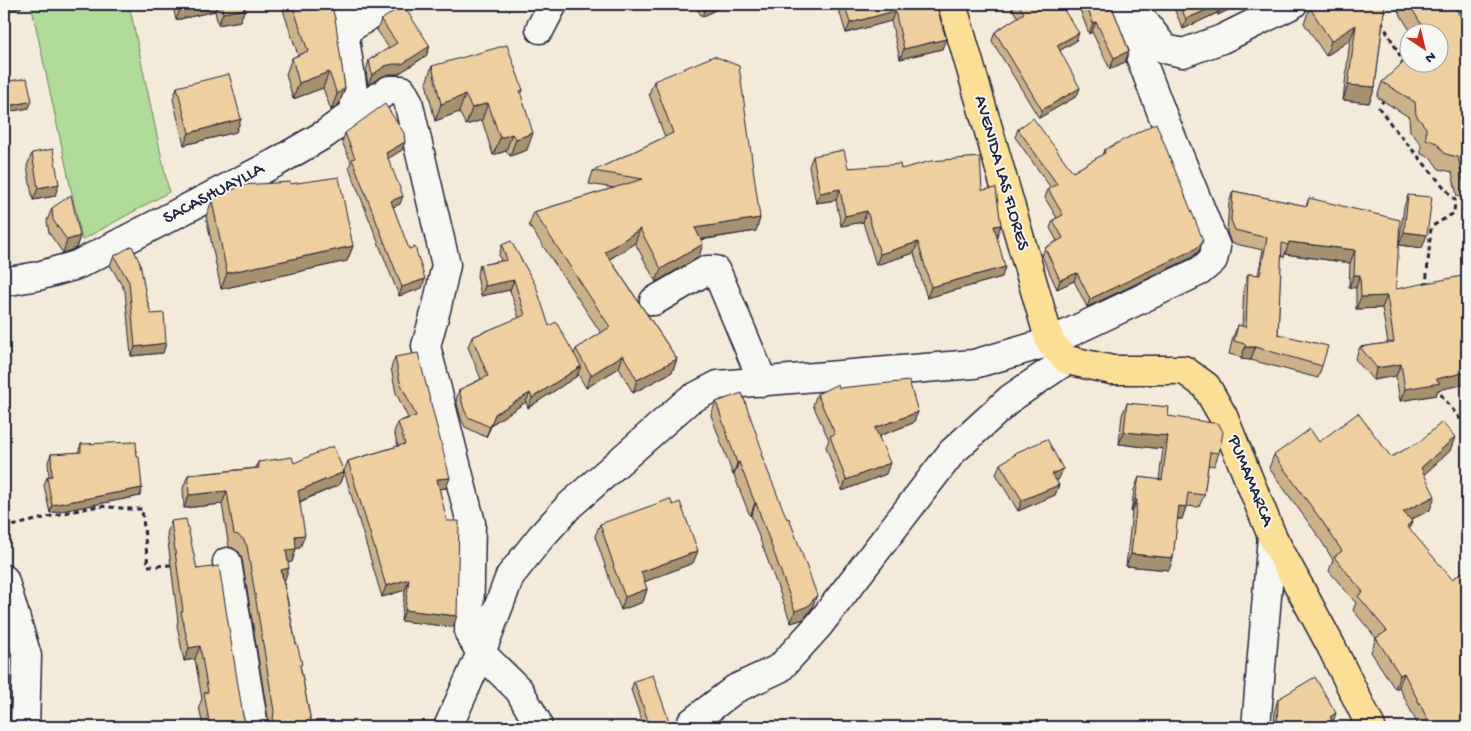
<svg xmlns="http://www.w3.org/2000/svg" width="1471" height="731" font-family="'Gochi Hand',sans-serif">
<style>
.green{fill:#b0da98;stroke:#697e6a}
.lines{fill:none;stroke-linecap:round;stroke-linejoin:round}
.minor-casing{stroke:#22223b;stroke-width:31}
.major-casing{stroke:#22223b;stroke-width:31}
.path{stroke:#22223b;stroke-width:3;stroke-dasharray:5 4;stroke-linecap:butt}
.minor{stroke:#f6f6f2;stroke-width:28}
.major{stroke:#fbdf96;stroke-width:28}
.wall{fill:#ccb28a;stroke:#22223b}
.shaded-wall{fill:#a69170;stroke:#22223b}
.building{fill:#edcfa0;stroke:#22223b}
.labels{text-anchor:middle;dominant-baseline:central;stroke-width:4;stroke-linejoin:round;paint-order:stroke}
.street-label{font-size:18px;fill:#22223b;stroke:#f6f6f2}
</style>
<rect width="100%" height="100%" fill="#f3ead9"/>
<filter id="ink" filterUnits="userSpaceOnUse"><feTurbulence type="fractalNoise" baseFrequency=".02" numOctaves="2"/><feDisplacementMap in="SourceGraphic" scale="10" xChannelSelector="R" yChannelSelector="G"/><feConvolveMatrix kernelMatrix="1 2 1 2 8 2 1 2 1" color-interpolation-filters="sRGB"/></filter>
<g filter="url(#ink)">
<!-- green -->
<path class="green" d="M31 4H129L169 192 82 240Z"/>
<g class="lines">
<!-- minor casing -->
<g class="minor-casing">
<path id="minor" d="M338 4 344 32 356 111
M1125 4 1146 24 1165 49 1183 53 1222 39 1293 4
M540 29 553 4
M344 32 387 4
M4 282 38 276 77 265 275 163 325 134 356 111 389 90H402L408 101 446 265 437 306 426 346 471 523 469 633 481 653 519 690 537 722V727
M654 301 707 270H715L719 277 763 382
M227 562 254 727
M4 579 27 656 25 727
M448 727 481 653 510 576 540 538 569 506 689 400 718 385 974 364 1050 342 1200 271 1213 260 1216 247 1163 116 1120 4
M691 727 692 722 735 689 780 668 819 625 952 452 1011 398 1067 360
M1256 727 1272 536"/>
</g>
<!-- major casing -->
<g class="major-casing">
<path id="major" d="M952 4 1050 342 1067 360 1112 370H1184L1206 386 1223 416 1272 536 1331 646 1371 727"/>
</g>
<!-- path -->
<path class="path" d="M1381 21 1403 61 1399 69
M1384 99 1379 108 1393 127 1455 200 1454 213 1431 227 1426 286
M1437 386 1439 392 1467 428
M4 528 64 513 99 506 131 509H142L148 566 174 565"/>
<!-- minor -->
<use href="#minor" class="minor"/>
<!-- major -->
<use href="#major" class="major"/>
</g>
<!-- wall -->
<path class="wall" d="M151 4H244L245 9 240 21 218 25 215 11 176 20 173 6 152 9Z
M281 4H331L345 88 339 104 331 110 323 88 293 99 286 74 292 58 298 55Z
M694 4H726L702 17Z
M837 4H936L942 49 900 59 891 21 846 33Z
M1014 4H1060L1076 41 1060 50 1077 96 1039 118 992 41 995 32 1018 17 1012 9Z
M1078 4H1111L1129 51 1125 62 1110 69 1092 32 1089 34Z
M1172 4H1240L1218 15 1217 13 1183 29Z
M1385 4 1375 87 1369 103 1343 100 1350 40 1326 56 1304 23 1310 8Z
M1394 4H1453L1467 27V200L1457 196 1452 172 1439 169 1431 158 1421 154V144L1410 131 1409 117 1377 97 1382 82 1438 32H1411Z
M381 20 430 46 426 56 398 74H389L381 77 368 85 366 71 369 60 389 48 377 30Z
M432 66 523 90 521 96 527 150 510 156 506 151 493 155 482 120 466 125 459 112 435 121 426 83Z
M654 81 760 218 756 231 701 240 699 257 656 282 635 243 610 259 677 359 672 372 633 393 619 368 586 388 578 374 577 376 528 408 526 402 492 424 486 437 465 427 461 419 456 400 459 390 481 379 468 347 472 337 519 318 510 290 481 296 477 275 480 265 501 261 499 255 502 245 549 326 574 354 576 349 601 333 529 225 534 212 614 188 589 184 593 171 665 137 649 94Z
M4 82 29 108 6 112 4 99Z
M177 87 241 119 236 132 184 145 173 99Z
M1018 129 1073 172 1102 155 1104 150 1202 243 1199 251 1191 258 1087 307 1074 281 1057 289 1042 256 1045 248 1057 241 1050 228 1053 220 1057 218 1045 198 1048 189 1051 188 1015 137Z
M345 133 402 150 388 158 400 204 393 207 422 288 399 296 349 167 351 162 342 142Z
M32 153 55 196 33 200 27 166Z
M813 156 848 168 901 169 982 190 997 236 1002 277 927 298 914 253 876 265 863 222 841 226 836 200 816 203 809 166Z
M1233 191 1306 206 1309 198 1396 289 1438 390 1436 395 1400 401 1396 376 1373 380 1355 359 1360 347 1388 343 1382 308 1356 309V288L1349 287 1350 263 1285 254 1284 257 1281 256 1278 334 1322 366 1318 378 1251 360 1241 359V357L1229 354 1233 337 1238 325 1242 326 1244 287 1248 274 1258 275 1263 250 1231 243 1227 232 1229 203Z
M1408 195 1422 248 1399 245 1404 207Z
M212 201 353 246 347 261 221 289 206 216Z
M52 208 80 236 76 248 63 253 49 233 47 221Z
M114 256 146 296 151 314 166 343 163 353 131 356 125 291 110 265Z
M395 357 446 488 440 489 453 627 401 621 405 590 382 597 344 471 348 461 398 446 394 432 398 422 408 418 396 393 391 368Z
M839 388 918 412 913 423 879 436 886 474 842 491 826 447 829 440 813 405 817 394Z
M716 402 762 456 812 608 804 619 791 623 751 515 750 516 734 475H733L711 415Z
M1127 403 1168 416 1219 453 1214 466 1208 465 1204 495 1199 507 1186 506 1182 519H1177L1173 558 1169 570 1126 566 1132 512H1131L1134 490 1139 477 1159 480 1163 449 1119 444 1122 415Z
M1319 442 1391 457 1450 451 1424 474 1430 510 1410 520 1412 521 1409 529 1467 727H1419L1399 687 1395 689 1371 652 1376 638 1353 610 1356 603 1329 571 1333 560 1319 537 1269 468 1274 455Z
M81 444 137 457 142 488 140 496 50 513 44 485 47 477 49 476 48 462 51 454 78 453Z
M1015 453 1059 479 1056 481 1059 485 1055 495 1018 511 996 474 1000 464 1014 456Z
M258 462 294 463 344 472 339 485 300 502V548H296L292 562H288L284 582 310 717 269 726V724L242 559 239 552 233 548 229 547 222 504 184 508 183 488 188 475 256 468Z
M171 521 197 569 243 716 246 723 251 727H203L199 706 202 699 195 659 184 661 177 625 178 621 167 534Z
M600 524 693 563 644 582 647 589 643 602 621 610 609 579V577L595 536Z
M634 681 670 727H644L631 690Z
M1278 699 1333 722 1336 727H1274L1275 709Z"/>
<!-- shaded-wall -->
<path class="shaded-wall" d="M4 4H22L21 8 5 11 4 14Z
M154 4H174L173 6 152 9Z
M202 4H218L215 11 176 20 180 9Z
M710 4H726L702 17 706 6Z
M1221 4 1217 13 1183 29 1186 19Z
M1226 4H1240L1218 15 1222 6Z
M245 9 240 21 218 25 223 13Z
M895 11 891 21 846 33 850 23Z
M1096 22 1092 32 1089 34 1093 23Z
M1356 25 1350 40 1326 56 1331 41Z
M1079 33 1076 41 1054 54 1057 45Z
M946 39 942 49 900 59 904 49Z
M430 46 426 56 398 74H389L381 77 368 85 372 75 385 66Z
M1129 51 1125 62 1110 69 1114 58Z
M329 72 323 88 293 99 299 83Z
M1348 85 1375 87 1369 103 1343 100Z
M345 88 339 104 331 110 337 94Z
M1080 88 1077 96 1039 118 1042 110Z
M465 95 459 112 435 121 441 104Z
M32 101 29 108 6 112 8 106Z
M488 103 482 120 466 125 472 108Z
M241 119 236 132 184 145 189 133Z
M533 133 527 150 510 156 516 139Z
M512 134 506 151 493 155 500 138Z
M405 142 402 150 383 162 386 153Z
M59 184 55 196 33 200 38 188Z
M840 189 836 200 816 203 820 193Z
M403 196 400 204 388 209 391 201Z
M867 211 863 222 841 226 845 216Z
M760 218 756 231 690 241 695 228Z
M1001 225 997 236H990L994 226Z
M640 229 635 243 600 265 605 252Z
M1404 232 1427 235 1422 248 1399 245Z
M80 236 76 248 63 253 67 240Z
M918 242 914 253 876 265 880 254Z
M1289 242 1355 250 1350 263 1285 254Z
M1202 243 1199 251 1191 258 1087 307 1090 299Z
M703 244 699 257 656 282 661 269Z
M353 246 347 261 221 289 227 273Z
M1005 267 1002 277 927 298 931 287Z
M1077 273 1074 281 1057 289 1060 280Z
M1354 275H1360L1356 288 1349 287Z
M425 279 422 288 399 296 402 287Z
M514 280 510 290 481 296 485 286Z
M1387 296 1382 308 1356 309 1361 297Z
M166 343 163 353 131 356 135 347Z
M1245 347H1255L1251 360 1241 359Z
M623 355 619 368 586 388 591 375Z
M677 359 672 372 633 393 637 380Z
M1401 364 1396 376 1373 380 1377 368Z
M581 366 577 376 528 408 532 398Z
M1467 372V384L1438 390 1436 395 1400 401 1405 389 1436 379Z
M530 393 526 402 492 424 486 437 495 414Z
M918 412 913 423 871 439 875 428Z
M1124 432 1168 436 1163 449 1119 444Z
M1455 437 1450 451 1416 482 1421 468Z
M739 462 734 475H733L737 463Z
M890 463 886 474 842 491 846 480Z
M1063 469 1059 479 1048 484 1052 474Z
M344 472 339 485 293 504 298 491Z
M450 478 446 488 433 490 437 479Z
M1059 485 1055 495 1018 511 1022 500Z
M142 488 140 496 50 513 52 505Z
M227 491 222 504 184 508 189 495Z
M1435 496 1430 510 1398 526 1403 512Z
M1135 499 1137 500 1132 512H1131Z
M755 503H756L751 515 750 516Z
M1179 506 1186 507 1182 519 1174 518Z
M1412 521 1407 535V526Z
M305 535 300 548 290 549 295 536Z
M296 549 292 562 281 564 286 550Z
M698 551 693 563 636 585 641 572Z
M1131 554 1173 558 1169 570 1126 566Z
M289 568 284 582 281 570Z
M409 579 405 590 382 597 386 586Z
M647 589 643 602 621 610 625 597Z
M817 595 812 608 804 619 791 623 795 611Z
M405 610 457 616 453 627 401 621Z
M200 646 195 659 184 661 189 648Z
M1404 673 1399 687 1395 689 1400 675Z
M1336 713 1333 722 1330 717Z"/>
<!-- building -->
<path class="building" d="M179 4H202L180 9Z
M221 4H244L245 9 223 13Z
M292 4H331L335 18 345 88 337 94 329 72 299 83 292 58 308 51Z
M844 4H936L946 39 904 49 895 11 850 23Z
M1018 4H1060L1079 33 1057 45 1080 88 1042 110 995 32 1024 13Z
M1086 4H1111L1129 51 1114 58 1096 22 1093 23Z
M1179 4H1220L1186 19Z
M1316 4H1385L1375 87 1348 85 1356 25 1331 41 1310 8Z
M1409 4H1453L1467 27V183L1463 181 1458 157 1445 154 1437 143 1426 139V128L1416 115 1415 102 1382 82 1408 58V62H1438V32H1426Z
M403 5 430 46 402 64H393L385 66 372 75 369 60 397 43 381 20Z
M507 45 523 90 520 91 533 133 516 139 512 134 500 138 488 103 472 108 465 95 441 104 432 66Z
M714 56 739 66 760 218 695 228 703 244 661 269 640 229 605 252 677 359 637 380 623 355 591 375 576 349 610 327 534 212 643 179 593 171 673 133 654 81Z
M229 74 241 119 189 133 177 87Z
M27 78 32 101 8 106 4 82Z
M385 104 404 133 405 142 386 153 403 196 391 201 409 249 415 247 425 279 402 287 352 159 355 158 345 133 368 116Z
M1033 118 1073 172 1105 153 1104 150 1156 123 1203 240 1202 243 1195 249 1090 299 1077 273 1060 280 1045 248 1063 238 1053 220 1063 215 1048 189 1057 184 1018 129Z
M53 149 59 184 38 188 32 153Z
M844 150 848 168 900 164 901 169 931 161 980 157 982 190 996 188V189L1001 225 994 226 1005 267 931 287 918 242 880 254 867 211 845 216 840 189 820 193 813 156Z
M339 177 353 246 227 273 212 201 242 185 290 182V184Z
M1233 191 1307 206 1309 198 1400 220 1396 289 1467 275V372L1436 379 1440 383 1405 389 1401 364 1377 368 1360 347 1394 342 1387 296 1361 297 1360 275H1354L1355 250 1289 242 1288 245 1282 243 1278 334 1328 346 1322 366 1255 347H1245V344L1234 341 1238 325 1246 327 1248 274 1260 275 1267 238 1235 230 1231 220Z
M71 195 80 236 67 240 53 220 52 208Z
M1408 195 1432 197 1427 235 1404 232Z
M511 241 536 286 549 326 556 322 581 366 532 398 530 393 495 414 490 427 468 417 464 409 459 390 488 376 472 337 525 315 514 280 485 286 480 265 507 260 502 245Z
M132 246 140 263 146 296 151 314 164 313 166 343 135 347 129 282 114 256Z
M418 353 450 478 437 479 447 521H459L457 616 405 610 409 579 386 586 348 461 405 444 398 422 416 416 400 382 395 357Z
M909 381 918 412 875 428 890 463 846 480 830 436 835 434 817 394 838 384 839 388Z
M742 393 763 453 761 454 787 519 789 518 817 595 808 606 795 611 756 503H755L739 462 737 463 716 402Z
M1127 403 1169 407 1168 416 1219 424 1223 432 1219 453 1210 452 1204 495 1188 493 1186 507 1179 506 1173 558 1131 554 1137 500 1135 499 1139 477 1162 480 1168 436 1124 432Z
M1358 413 1391 457 1419 442 1442 422 1455 437 1421 468 1435 496 1403 512 1412 521 1407 526 1452 579 1467 570V727H1430L1431 726 1404 673 1400 675 1376 638 1387 631 1358 596 1363 592 1334 557 1342 551 1324 524 1274 455 1310 429 1319 442Z
M1047 439 1063 469 1052 474 1059 485 1022 500 1000 464 1016 454 1015 453Z
M136 442 137 457H139L142 488 52 505 47 477 52 476 51 454 81 452V444Z
M333 446 344 472 298 491 305 535 295 536 296 549 286 550 289 568 281 570 296 644H297L302 664 300 665 312 727H266L269 726 273 720 274 711 247 546 243 539 238 535 234 534 227 491 189 495 188 475 259 468 258 462 292 457 294 463Z
M670 499 673 505 680 502 698 551 641 572 647 589 625 597 613 566H614L600 524Z
M186 519 197 569 219 566 243 716 246 723 251 727H210L204 693 208 692 200 646 189 648 181 612 183 611 171 521Z
M653 675 669 721 670 727H646L650 726 634 681Z
M1315 677 1336 713 1330 717 1336 727H1277L1278 699Z
M471 725 484 727H471Z"/>
</g>
<g class="labels">
<!-- street labels -->
<g class="street-label">
<text transform="translate(1001 173) rotate(74)">AVENIDA LAS FLORES</text>
<text transform="translate(214 194) rotate(-28)">SACASHUAYLLA</text>
<text transform="translate(1250 481) rotate(68)">PUMAMARCA</text>
</g>
</g>
<!-- margin -->
<rect width="1471" height="731" fill="none" stroke="#f6f6f2" stroke-width="20"/>
<rect x="10" y="10" width="1451" height="711" fill="none" stroke="#22223b" stroke-width="2" filter="url(#ink)"/>
<!-- north arrow -->
<g transform="translate(1424 48) rotate(145)"><circle r="24" fill="#f6f6f2" stroke="#a1a1a9"/>
<path d="M0-4L9 19L0 12L-9 19Z" fill="#c8321e"/>
<text y="-8" font-size="14" font-weight="bold" text-anchor="middle" fill="#22223b">N</text>
</g>
</svg>
